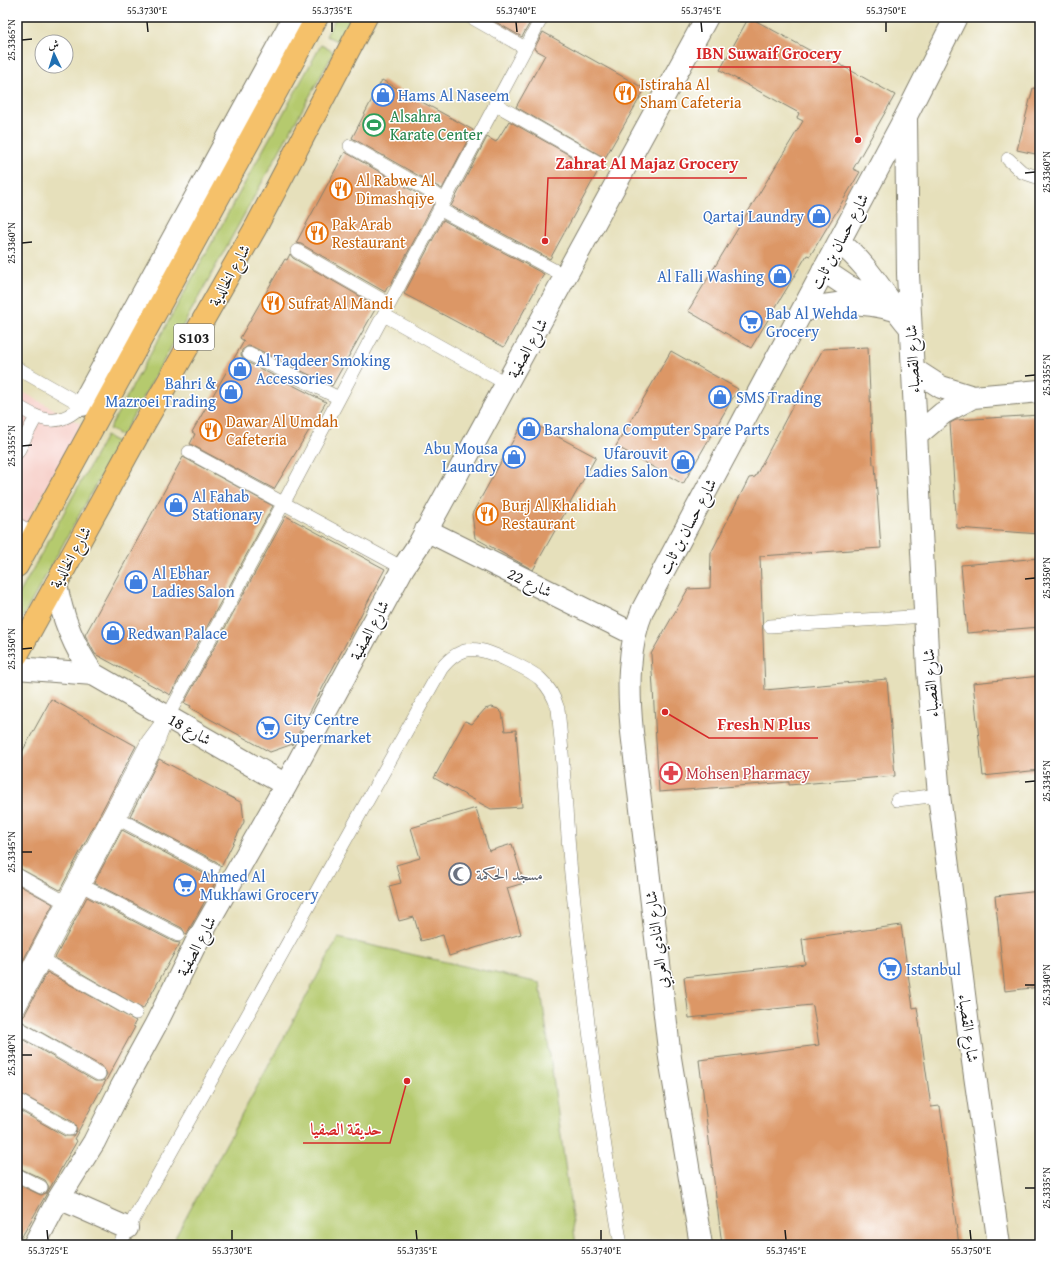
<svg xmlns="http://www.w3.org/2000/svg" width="1057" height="1262" font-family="'Gentium Book Plus',Amiri,serif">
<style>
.built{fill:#f7d0ca}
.green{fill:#b5ca6e;stroke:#687345}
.building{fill:#dc9766}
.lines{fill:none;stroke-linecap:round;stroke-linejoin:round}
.service-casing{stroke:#817e6c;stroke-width:14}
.minor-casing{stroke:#817e6c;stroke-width:24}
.primary-casing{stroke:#817e6c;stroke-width:24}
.service{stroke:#fff;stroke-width:13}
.minor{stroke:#fff;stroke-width:22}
.primary{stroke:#f5c16b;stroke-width:22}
.ticks{fill:none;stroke:#1c1c1c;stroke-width:1.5}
.labels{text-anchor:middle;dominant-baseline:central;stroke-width:3;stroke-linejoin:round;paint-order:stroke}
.shield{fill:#fff;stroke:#606060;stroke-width:1}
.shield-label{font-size:15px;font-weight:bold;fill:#1c1c1c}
.food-label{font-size:16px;fill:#c56008;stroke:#fff;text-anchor:start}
.shop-label{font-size:16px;fill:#366cbe;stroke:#fff;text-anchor:start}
.leisure-label{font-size:16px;fill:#27864d;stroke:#fff;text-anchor:start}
.street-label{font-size:16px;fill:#1c1c1c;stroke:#fff}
.health-label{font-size:16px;fill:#be3a42;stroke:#fff;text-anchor:start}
.worship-label{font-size:16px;fill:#5b616d;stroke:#fff;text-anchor:start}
.leader{fill:none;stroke:#d62828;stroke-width:1.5}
.callout-dot{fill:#d62828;stroke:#fff;stroke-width:1.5}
.callout-label{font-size:17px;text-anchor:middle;font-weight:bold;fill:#d62828;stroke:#fff;stroke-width:3;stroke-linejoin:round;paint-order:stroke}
.neatline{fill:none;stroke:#1c1c1c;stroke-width:1.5}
.ticks-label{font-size:10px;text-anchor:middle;fill:#1c1c1c}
</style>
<rect width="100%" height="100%" fill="#fff"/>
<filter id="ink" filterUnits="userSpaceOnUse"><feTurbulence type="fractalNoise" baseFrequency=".025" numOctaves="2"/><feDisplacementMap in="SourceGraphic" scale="8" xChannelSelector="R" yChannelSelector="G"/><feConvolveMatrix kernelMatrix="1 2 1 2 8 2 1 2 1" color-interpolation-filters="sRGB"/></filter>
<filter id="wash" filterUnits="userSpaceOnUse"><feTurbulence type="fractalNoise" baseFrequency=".012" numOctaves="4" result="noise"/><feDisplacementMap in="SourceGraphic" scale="16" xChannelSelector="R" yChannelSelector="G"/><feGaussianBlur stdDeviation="0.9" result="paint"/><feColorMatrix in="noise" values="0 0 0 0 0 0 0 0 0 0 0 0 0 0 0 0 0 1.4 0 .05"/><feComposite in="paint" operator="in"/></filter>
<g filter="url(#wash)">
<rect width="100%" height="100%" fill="#e6e0bb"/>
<!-- built -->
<path class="built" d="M17 389 81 424 17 542Z"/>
<!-- green -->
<path class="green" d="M336 17H353L339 42 326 36Z
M321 45 334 52 122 436 109 429Z
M106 436 119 443 18 626 17 598Z
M338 938 540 983 576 1245H171Z"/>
<g id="blocks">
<!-- building -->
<path class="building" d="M487 17H533L522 37Z
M749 17 829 61 830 59 895 95 853 169 860 172 810 256 807 255 751 348 688 311 803 121 797 118 799 113 720 70Z
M543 32 645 89 605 158 516 107 545 55 534 49Z
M382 80 473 130 442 189 352 138Z
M1033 88 1040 89V155L1017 150Z
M509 121 598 171 550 259 451 206 487 137 496 142Z
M345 152 434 203 390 286H388L385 292 301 244 296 243Z
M443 220 544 274 504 347 404 294Z
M290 254 293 258 377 306 332 386 253 347 248 346 242 350 241 355 245 361 326 402 274 489 190 444 195 434 192 432 244 341 240 338 285 259 287 260Z
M868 347 873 465 875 464 881 548 760 556 765 690 887 679 895 776 789 785V782L659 792 651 654 688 589 710 588 711 553 749 478 755 477 823 349Z
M671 351 738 389 683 484 616 446Z
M1040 415V534L957 528 950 423 956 420Z
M525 419 596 457 533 570 475 538 472 514Z
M183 457 273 506 170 695 95 654 85 635Z
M286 516 385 569 293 744 270 752 190 708 191 706 184 703Z
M1040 558V627L967 633 961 565Z
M1040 676V770L983 776 973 683Z
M51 699 136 746 60 890 17 867V761Z
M492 707 498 709 502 713 505 731 516 730 522 807 491 809 434 778 465 721 472 724 485 709Z
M159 759 242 803 244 822 221 867 217 862 130 816Z
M476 808 489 851 512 844 524 883 507 888 521 934 449 956 443 935 421 941 414 917 399 921 389 886 401 883 396 865 420 858 411 828Z
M122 830 209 876H216L214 880 216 881 186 935 182 928 94 883Z
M17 884 53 904 17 972Z
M1040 891V987L1005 991 995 896Z
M87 897 174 942 180 943 143 1009 55 958Z
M901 925 913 1008 917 1007 931 1107 940 1106 959 1245H722L699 1060 819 1045 813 1006 811 1005 689 1018 684 977 805 964 802 939Z
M47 972 136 1021 133 1026 135 1027 74 1139 77 1141 17 1245V1184L41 1195 46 1193 49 1187 45 1180 17 1167V1109L65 1136H73L77 1129 73 1122 17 1092V1036L95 1081H103L107 1074 103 1067 19 1020 24 1016Z"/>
</g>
</g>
<g filter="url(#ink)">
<use href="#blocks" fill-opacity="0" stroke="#817e6c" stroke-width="1"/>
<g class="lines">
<!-- service casing -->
<g class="service-casing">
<path id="service" d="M471 17 525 48
M495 104 599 163
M350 146 445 200
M1008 159 1022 172 1040 178
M439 209 567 277
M297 251 389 304
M384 315 507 384
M249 354 339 398
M17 368 82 405C58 429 43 421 17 406
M189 452 403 568
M17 453 36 417
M17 524 34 534
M770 626 926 616
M897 800 939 795
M119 819 213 869
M17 875 63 901
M83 886 178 935
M44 961 136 1013
M17 989 148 741 160 725
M17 1012 153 754 168 716 283 504 542 17
M17 1027 99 1074
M17 1100 69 1129
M17 1175 41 1187
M119 1245 441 669C463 641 481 648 509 661 535 673 549 680 558 709 564 764 566 819 571 874 584 998 599 1122 621 1245"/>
</g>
<!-- minor casing -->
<g class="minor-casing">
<path id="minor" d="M906 119 908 274 928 670 939 795 968 1026 999 1245
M839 242C871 267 884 297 910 327
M823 270 847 286 876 300
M802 311C834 301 862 301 895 310
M913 369 941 387 973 397 1040 391
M82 405 294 17
M917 435 943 413 973 397
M426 530 634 634
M56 584C62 617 73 646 93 674
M17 668 93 674 286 785
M59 1198 127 1228
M34 1245 59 1198 94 1142 121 1088 156 1024 195 945 286 785 403 568 419 544 707 17
M701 1245 670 1058 632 732C628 690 627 648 643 609L906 116 956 17"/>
</g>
<!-- primary casing -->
<g class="primary-casing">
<path id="primary" d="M17 566 317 17
M17 655 144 424 256 227 366 17"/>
</g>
<!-- service -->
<use href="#service" class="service"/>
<!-- minor -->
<use href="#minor" class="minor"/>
<!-- primary -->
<use href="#primary" class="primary"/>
</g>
</g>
<!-- ticks -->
<path class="ticks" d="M147 22 148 32M332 22V32M516 22 517 32M701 22 702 32M886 22V32M22 40 32 39M1025 173 1035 172M22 243 32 242M1025 376 1035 375M22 446 32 445M1025 579 1035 578M22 649 32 648M1025 782 1035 781M22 852H32M1025 985H1035M22 1055H32M1025 1188H1035M47 1230 48 1240M232 1230V1240M416 1230 417 1240M601 1230V1240M785 1230 786 1240M970 1230 971 1240"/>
<!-- icons -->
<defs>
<g id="restaurant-ring" transform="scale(1.15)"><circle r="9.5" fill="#fff" stroke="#e8710a" stroke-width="1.5"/><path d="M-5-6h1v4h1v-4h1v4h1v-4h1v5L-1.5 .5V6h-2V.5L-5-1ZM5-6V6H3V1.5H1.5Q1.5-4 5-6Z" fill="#e8710a"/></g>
<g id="shop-ring" transform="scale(1.15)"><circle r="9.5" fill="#fff" stroke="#3f7fe0" stroke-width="1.5"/><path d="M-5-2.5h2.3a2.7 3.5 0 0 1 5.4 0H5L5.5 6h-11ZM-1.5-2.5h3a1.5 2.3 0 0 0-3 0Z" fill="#3f7fe0"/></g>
<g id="stadium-ring" transform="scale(1.15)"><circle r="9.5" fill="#fff" stroke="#2e9e5b" stroke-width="1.5"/><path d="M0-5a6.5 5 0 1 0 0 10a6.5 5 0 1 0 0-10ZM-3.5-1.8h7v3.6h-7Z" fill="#2e9e5b"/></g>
<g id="supermarket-ring" transform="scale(1.15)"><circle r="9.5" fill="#fff" stroke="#3f7fe0" stroke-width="1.5"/><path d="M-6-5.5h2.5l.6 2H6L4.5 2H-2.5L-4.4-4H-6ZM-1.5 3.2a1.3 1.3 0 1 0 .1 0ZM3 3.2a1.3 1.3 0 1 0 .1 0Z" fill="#3f7fe0"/></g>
<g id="pharmacy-ring" transform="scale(1.15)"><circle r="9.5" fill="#fff" stroke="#e0444e" stroke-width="1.5"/><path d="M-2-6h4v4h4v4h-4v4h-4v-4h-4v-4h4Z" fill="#e0444e"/></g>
<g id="mosque-ring" transform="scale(1.15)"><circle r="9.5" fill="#fff" stroke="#6b7280" stroke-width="1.5"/><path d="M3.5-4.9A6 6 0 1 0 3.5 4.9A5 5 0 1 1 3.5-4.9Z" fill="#6b7280"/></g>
</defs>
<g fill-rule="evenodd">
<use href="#restaurant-ring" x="625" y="93"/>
<use href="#shop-ring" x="383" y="95"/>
<use href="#stadium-ring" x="374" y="125"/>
<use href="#restaurant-ring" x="341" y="189"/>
<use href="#shop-ring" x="819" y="216"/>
<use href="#restaurant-ring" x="317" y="233"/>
<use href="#shop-ring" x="780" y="276"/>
<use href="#restaurant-ring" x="273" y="303"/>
<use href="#supermarket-ring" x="751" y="322"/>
<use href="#shop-ring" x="240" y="369"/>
<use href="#shop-ring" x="231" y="392"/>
<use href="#shop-ring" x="720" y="397"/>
<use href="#shop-ring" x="529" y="429"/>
<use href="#restaurant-ring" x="211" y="430"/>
<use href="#shop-ring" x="514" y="457"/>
<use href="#shop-ring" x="683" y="462"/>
<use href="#shop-ring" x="176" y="505"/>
<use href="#restaurant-ring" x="487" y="514"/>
<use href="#shop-ring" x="136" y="582"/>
<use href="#shop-ring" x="113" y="633"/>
<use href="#supermarket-ring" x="268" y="728"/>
<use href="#pharmacy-ring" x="671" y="773"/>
<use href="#mosque-ring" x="460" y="874"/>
<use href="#supermarket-ring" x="185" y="885"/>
<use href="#supermarket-ring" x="890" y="969"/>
</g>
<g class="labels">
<!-- shield labels -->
<rect class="shield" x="174" y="324" width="40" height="26" rx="3"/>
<g class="shield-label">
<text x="194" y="337">S103</text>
</g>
<!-- food labels -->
<g class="food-label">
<text x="640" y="84">Istiraha Al<tspan x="640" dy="18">Sham Cafeteria</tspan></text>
<text x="356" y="180">Al Rabwe Al<tspan x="356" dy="18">Dimashqiye</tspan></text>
<text x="332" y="224">Pak Arab<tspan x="332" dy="18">Restaurant</tspan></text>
<text x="288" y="303">Sufrat Al Mandi</text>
<text x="226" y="421">Dawar Al Umdah<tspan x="226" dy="18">Cafeteria</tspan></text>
<text x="502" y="505">Burj Al Khalidiah<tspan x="502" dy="18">Restaurant</tspan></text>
</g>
<!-- shop labels -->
<g class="shop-label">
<text x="398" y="95">Hams Al Naseem</text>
<text x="804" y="216" text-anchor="end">Qartaj Laundry</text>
<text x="764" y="276" text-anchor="end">Al Falli Washing</text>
<text x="766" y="313">Bab Al Wehda<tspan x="766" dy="18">Grocery</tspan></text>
<text x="256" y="360">Al Taqdeer Smoking<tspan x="256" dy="18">Accessories</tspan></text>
<text x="216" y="383" text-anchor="end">Bahri &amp;<tspan x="216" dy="18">Mazroei Trading</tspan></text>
<text x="736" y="397">SMS Trading</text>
<text x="544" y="429">Barshalona Computer Spare Parts</text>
<text x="498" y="448" text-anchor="end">Abu Mousa<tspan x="498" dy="18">Laundry</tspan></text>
<text x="668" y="453" text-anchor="end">Ufarouvit<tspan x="668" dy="18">Ladies Salon</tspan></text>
<text x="192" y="496">Al Fahab<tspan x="192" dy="18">Stationary</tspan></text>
<text x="152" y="573">Al Ebhar<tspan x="152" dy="18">Ladies Salon</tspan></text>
<text x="128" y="633">Redwan Palace</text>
<text x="284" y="719">City Centre<tspan x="284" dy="18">Supermarket</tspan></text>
<text x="200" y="876">Ahmed Al<tspan x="200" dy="18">Mukhawi Grocery</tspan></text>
<text x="906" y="969">Istanbul</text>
</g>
<!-- leisure labels -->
<g class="leisure-label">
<text x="390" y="116">Alsahra<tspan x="390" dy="18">Karate Center</tspan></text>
</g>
<!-- street labels -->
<g class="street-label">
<text transform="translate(839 241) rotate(-62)">شارع حسان بن ثابت</text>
<text transform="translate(229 275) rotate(-61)">شارع الخالدية</text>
<text transform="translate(527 348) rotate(-61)">شارع الصفية</text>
<text transform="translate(912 359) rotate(-93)">شارع القصباء</text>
<text transform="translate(687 526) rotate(-62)">شارع حسان بن ثابت</text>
<text transform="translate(70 557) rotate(-61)">شارع الخالدية</text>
<text transform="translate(530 582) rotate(26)">شارع 22</text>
<text transform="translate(369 630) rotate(-62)">شارع الصفية</text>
<text transform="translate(930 683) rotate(-94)">شارع القصباء</text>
<text transform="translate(190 729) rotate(30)">شارع 18</text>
<text transform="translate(656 940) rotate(-97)">شارع النادي العربي</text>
<text transform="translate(196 946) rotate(-62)">شارع الصفية</text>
<text transform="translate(969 1028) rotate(82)">شارع القصباء</text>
</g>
<!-- health labels -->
<g class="health-label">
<text x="686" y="773">Mohsen Pharmacy</text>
</g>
<!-- worship labels -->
<g class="worship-label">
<text x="476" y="874">مسجد الحكمة</text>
</g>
</g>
<!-- callouts -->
<path class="leader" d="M858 140L850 67H689M545 241L548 178H747M665 712L709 738H818M407 1081L390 1143H303"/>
<g class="callout-dot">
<circle cx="858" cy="140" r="4"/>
<circle cx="545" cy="241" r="4"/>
<circle cx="665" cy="712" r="4"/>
<circle cx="407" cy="1081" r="4"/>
</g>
<g class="callout-label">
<text x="769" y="59">IBN Suwaif Grocery</text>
<text x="647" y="169">Zahrat Al Majaz Grocery</text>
<text x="764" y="730">Fresh N Plus</text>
<text x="346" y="1135">حديقة الصفيا</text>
</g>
<!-- margin -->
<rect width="1057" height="1262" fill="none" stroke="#fff" stroke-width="44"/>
<!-- north arrow -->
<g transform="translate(54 54) rotate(356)"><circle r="19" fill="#ffffff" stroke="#a4a4a4"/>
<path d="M0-3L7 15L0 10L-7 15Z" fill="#1f6fb2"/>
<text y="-6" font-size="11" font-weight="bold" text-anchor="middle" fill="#1c1c1c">ش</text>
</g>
<rect x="22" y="22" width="1013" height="1218" class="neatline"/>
<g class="ticks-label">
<text x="147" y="14">55.3730°E</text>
<text x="332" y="14">55.3735°E</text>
<text x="516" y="14">55.3740°E</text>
<text x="701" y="14">55.3745°E</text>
<text x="886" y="14">55.3750°E</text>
<text transform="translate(11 40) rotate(-90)" y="4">25.3365°N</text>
<text transform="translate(1046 172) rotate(-90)" y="4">25.3360°N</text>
<text transform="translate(11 243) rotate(-90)" y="4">25.3360°N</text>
<text transform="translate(1046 375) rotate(-90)" y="4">25.3355°N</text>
<text transform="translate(11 446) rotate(-90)" y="4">25.3355°N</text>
<text transform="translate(1046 578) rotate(-90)" y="4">25.3350°N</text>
<text transform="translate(11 649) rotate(-90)" y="4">25.3350°N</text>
<text transform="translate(1046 781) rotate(-90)" y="4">25.3345°N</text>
<text transform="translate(11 852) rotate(-90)" y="4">25.3345°N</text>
<text transform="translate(1046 985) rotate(-90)" y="4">25.3340°N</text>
<text transform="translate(11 1055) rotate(-90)" y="4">25.3340°N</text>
<text transform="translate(1046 1188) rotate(-90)" y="4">25.3335°N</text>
<text x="48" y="1254">55.3725°E</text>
<text x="232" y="1254">55.3730°E</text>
<text x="417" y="1254">55.3735°E</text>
<text x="601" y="1254">55.3740°E</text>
<text x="786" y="1254">55.3745°E</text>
<text x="971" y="1254">55.3750°E</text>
</g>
</svg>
